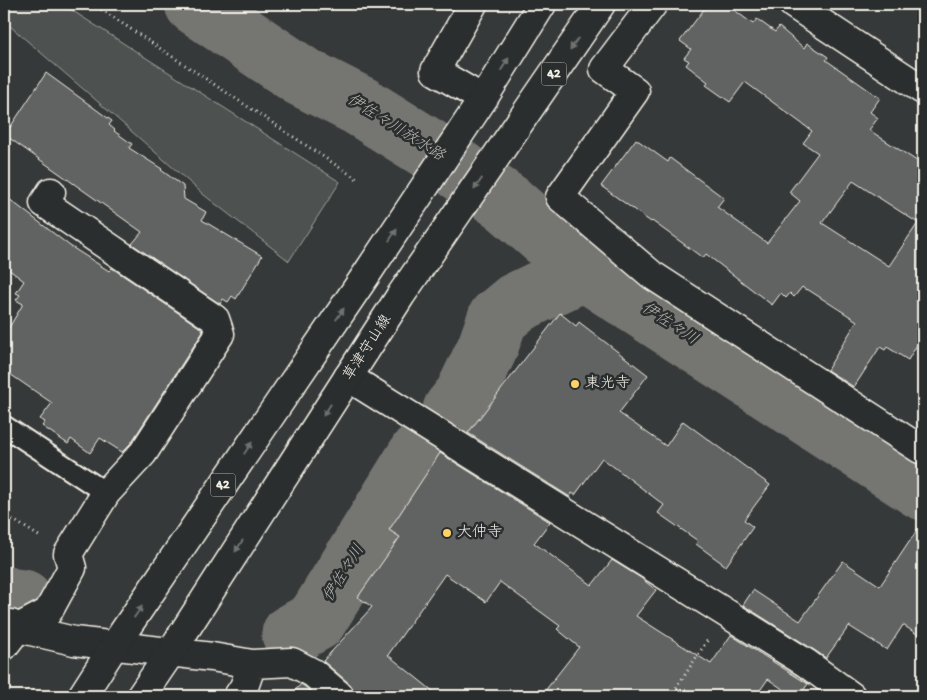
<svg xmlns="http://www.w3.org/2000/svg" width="927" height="700" font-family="'Gochi Hand','Klee One',sans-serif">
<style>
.green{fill:#4e514f;stroke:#a1a19c}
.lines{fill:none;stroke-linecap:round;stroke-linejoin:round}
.river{stroke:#757572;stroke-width:61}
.building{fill:#616362;stroke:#f4f1e8;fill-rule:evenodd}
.service-casing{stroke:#f4f1e8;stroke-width:24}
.minor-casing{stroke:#f4f1e8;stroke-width:31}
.primary-casing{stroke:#f4f1e8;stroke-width:31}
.path{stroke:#f4f1e8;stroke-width:3;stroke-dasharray:1 4;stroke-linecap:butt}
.service{stroke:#2a2d2e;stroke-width:20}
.minor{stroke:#2a2d2e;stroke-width:28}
.primary{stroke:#2a2d2e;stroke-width:28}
.oneway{fill:#71726f}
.poi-dot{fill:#ffd166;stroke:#2a2d2e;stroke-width:2}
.labels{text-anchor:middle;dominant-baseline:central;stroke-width:5;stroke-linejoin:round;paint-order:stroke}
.shield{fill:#2a2d2e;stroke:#b7b6b0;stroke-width:1}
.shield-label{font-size:14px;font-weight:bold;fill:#f4f1e8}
.street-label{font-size:15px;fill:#f4f1e8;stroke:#2a2d2e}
.poi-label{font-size:15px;fill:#f4f1e8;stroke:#2a2d2e;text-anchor:start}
.water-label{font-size:16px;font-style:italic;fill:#b4b3ad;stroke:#2a2d2e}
</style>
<rect width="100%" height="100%" fill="#363939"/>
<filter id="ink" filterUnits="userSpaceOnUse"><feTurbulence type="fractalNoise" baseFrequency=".02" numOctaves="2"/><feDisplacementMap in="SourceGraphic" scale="10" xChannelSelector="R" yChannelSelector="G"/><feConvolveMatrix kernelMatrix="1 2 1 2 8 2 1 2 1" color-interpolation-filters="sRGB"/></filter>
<g filter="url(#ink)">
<!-- green -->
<path class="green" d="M4 4H62L340 182 289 261 204 195 89 94 4 21Z"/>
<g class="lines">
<!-- river -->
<path class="river" d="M195 4 301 76 360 106 429 149 507 203 584 270 923 490
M453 410 465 395 487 349 498 318 516 303 584 270
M4 596 7 598 23 600
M292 634 316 621 420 452"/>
</g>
<!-- building -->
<path class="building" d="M708 4H726L753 24 757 19 775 32 779 27 804 48 807 43 828 57 826 60 880 98 870 112 878 118 869 130 923 165V335L908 360 887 347 885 350 880 347 854 387 827 370 857 321 807 289 806 290 802 287 794 297 790 293 786 298 781 293 772 305 706 254 703 258 652 221 651 222 601 186 636 139 668 162 670 158 724 198 717 207 767 243 800 201 789 192 818 153 803 143 812 131 745 82 730 102 706 85 708 82 686 65 689 61 684 58 691 49 680 41ZM853 181 918 223 889 266 822 223Z
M46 73 112 121 109 125 115 130 114 131 132 144 129 148 162 169 161 170 183 186 184 199 206 212 202 220 262 256 236 299 232 296 228 302 223 299 220 304 132 244 142 232 5 135Z
M4 195 70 246 109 271 112 268 202 329 203 332 189 353 131 443 122 452 100 438 90 453 71 439 68 444 42 426 45 422 40 419 52 403 4 370V336L23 304 16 300 20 295 16 293 24 281 4 266Z
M560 313 576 326 579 322 648 375 619 413 666 446 683 421 770 485 744 520 753 527 726 566 696 544 698 541 658 513 664 505 602 458 575 495 572 493 570 497 468 433Z
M440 453 550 522 534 543 592 585 612 560 641 578 656 590 636 616 711 664 731 635 808 684 799 696H793L768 679 756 696H541L579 647 557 629 560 626 500 582 486 602 445 574 388 655 439 696H355L354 690 350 684 323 661 372 607 358 597 400 537 389 530Z
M923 521V638L903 625 887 650 849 626 826 658 814 650 743 605 753 590 800 621 843 561 880 586Z
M301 684 304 686 316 696H290Z"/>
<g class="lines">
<!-- service casing -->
<g class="service-casing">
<path id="service" d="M4 426 106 493"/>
</g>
<!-- minor casing -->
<g class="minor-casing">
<path id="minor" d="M473 4 435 71 483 99
M653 4 604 69 635 91 560 197 652 275 920 449
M793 4 923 90
M348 377 806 663 851 696
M11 624 18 628 74 641 212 657 252 664 292 662 313 673 340 696
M4 646 18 628 48 612 72 568 68 554 106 493 143 453 220 334 215 319 44 203 51 192
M238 696 244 687 252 664"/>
</g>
<!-- primary casing -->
<g class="primary-casing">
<path id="primary" d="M82 696 114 646 366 275 483 99 542 4
M141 696 171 652 401 295 601 4"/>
</g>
<!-- path -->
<path class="path" d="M93 4 357 179
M4 514 42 538
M671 696 709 638"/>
<!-- service -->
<use href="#service" class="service"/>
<!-- minor -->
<use href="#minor" class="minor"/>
<!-- primary -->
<use href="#primary" class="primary"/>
</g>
<!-- one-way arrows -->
<defs><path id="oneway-solid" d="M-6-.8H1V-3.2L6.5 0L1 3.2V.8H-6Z" transform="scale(1.25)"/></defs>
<g class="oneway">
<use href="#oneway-solid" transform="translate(574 44) rotate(124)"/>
<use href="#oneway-solid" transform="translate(505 64) rotate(-58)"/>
<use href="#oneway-solid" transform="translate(478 184) rotate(125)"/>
<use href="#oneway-solid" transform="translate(393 235) rotate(-56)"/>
<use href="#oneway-solid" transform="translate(340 314) rotate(-56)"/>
<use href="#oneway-solid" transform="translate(327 410) rotate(123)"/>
<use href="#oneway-solid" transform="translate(248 448) rotate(-56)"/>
<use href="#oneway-solid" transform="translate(239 546) rotate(123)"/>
<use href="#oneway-solid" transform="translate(138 612) rotate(-55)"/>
</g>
</g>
<!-- markers -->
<g class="poi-dot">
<circle cx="575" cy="384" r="5"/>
<circle cx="447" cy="533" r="5"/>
</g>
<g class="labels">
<!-- shield labels -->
<g class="shield">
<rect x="541.5" y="62.5" width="25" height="23" rx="4"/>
<rect x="210.5" y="473.5" width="25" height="23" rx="4"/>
</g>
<g class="shield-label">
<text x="554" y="74">42</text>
<text x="223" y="485">42</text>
</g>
<!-- street labels -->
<g class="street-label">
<text transform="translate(368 348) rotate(-57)">草津守山線</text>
</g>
<!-- poi labels -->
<g class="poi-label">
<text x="585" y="384">東光寺</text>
<text x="457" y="533">大仲寺</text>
</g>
<!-- water labels -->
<g class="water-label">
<text transform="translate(395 129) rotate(32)">伊佐々川放水路</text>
<text transform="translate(669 325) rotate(33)">伊佐々川</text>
<text transform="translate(345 574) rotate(-58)">伊佐々川</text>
</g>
</g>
<!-- margin -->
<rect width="927" height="700" fill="none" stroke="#2a2d2e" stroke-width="20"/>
<rect x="10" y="10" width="907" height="680" fill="none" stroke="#f4f1e8" stroke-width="2" filter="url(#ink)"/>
</svg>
